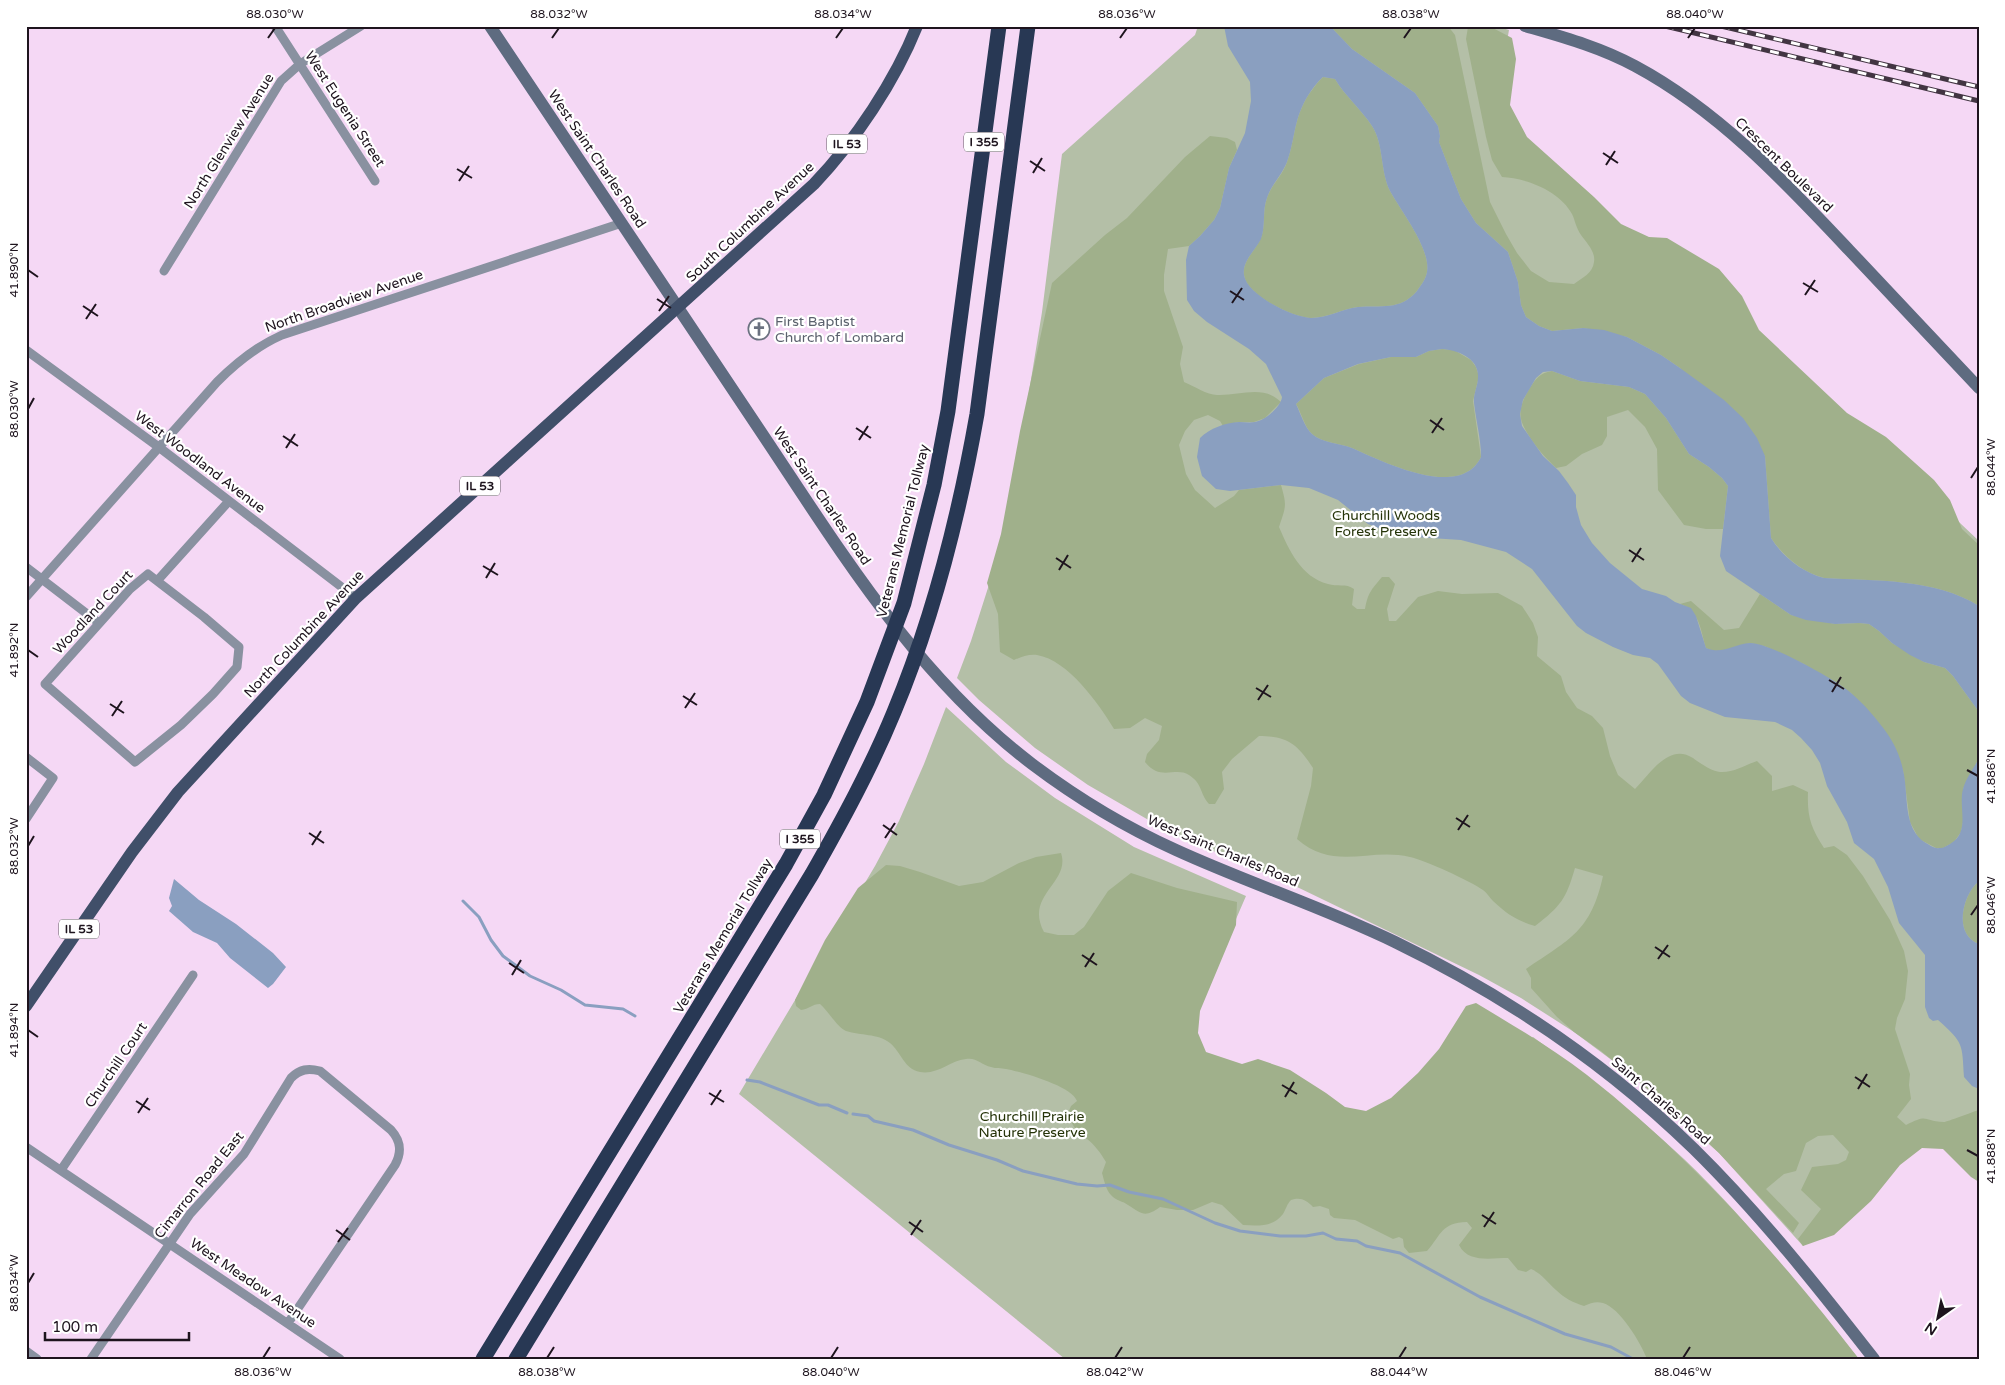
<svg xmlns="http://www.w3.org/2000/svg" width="2005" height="1385" font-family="'Varela Round',sans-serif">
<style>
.green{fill:#b4bfa7}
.forest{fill:#a0b08b}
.water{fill:#8a9fc0;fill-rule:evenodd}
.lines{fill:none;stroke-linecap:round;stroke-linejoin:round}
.stream{stroke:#8a9fc0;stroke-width:3}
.street{stroke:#8991a0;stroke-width:9}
.secondary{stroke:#5e6b80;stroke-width:12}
.primary{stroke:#404f69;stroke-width:12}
.highway{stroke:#283854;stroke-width:15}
.rail-casing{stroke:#423542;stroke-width:5}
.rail{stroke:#fff;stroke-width:3;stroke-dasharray:9;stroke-linecap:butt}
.ticks{fill:none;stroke:#1e141e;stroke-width:2}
.labels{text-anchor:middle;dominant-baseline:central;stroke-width:4.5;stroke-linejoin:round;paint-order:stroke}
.shield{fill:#fff;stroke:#625a62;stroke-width:1}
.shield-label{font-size:12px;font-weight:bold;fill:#1e141e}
.street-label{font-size:14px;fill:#1e141e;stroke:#fff}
.worship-label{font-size:14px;fill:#5b616d;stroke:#fff;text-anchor:start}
.park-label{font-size:14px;fill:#253308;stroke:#fff}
.neatline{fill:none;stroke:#1e141e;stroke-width:2}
.ticks-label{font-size:12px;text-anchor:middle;fill:#1e141e}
</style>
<rect width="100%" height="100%" fill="#f5d8f5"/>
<!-- green -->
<path class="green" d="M1198 26H1496L1509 30 1490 140 1658 266 1674 252 1979 541V1167L1941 1124 1803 1246 1719 1153 1629 1073 1574 1032 1521 998 1479 975 1295 886 1171 833 1088 785 1035 748 979 700 957 678 971 641 1002 544 1019 453 1042 312 1062 154 1195 35Z
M946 707 1006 762 1055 798 1134 847 1246 896 1178 1053 1367 1140 1533 1037C1586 1075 1636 1114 1684 1159 1748 1220 1802 1291 1859 1359H1065L739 1094 875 866 899 821 924 764Z"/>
<!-- forest -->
<path class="forest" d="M1330 26H1448L1455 35 1490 202 1506 234 1517 253 1531 271 1549 282 1574 284C1582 278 1593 273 1594 262 1596 252 1586 242 1581 235 1576 228 1575 220 1572 214 1560 191 1526 178 1502 177L1492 160 1486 137 1466 39 1468 27 1489 26 1512 38 1516 59 1510 105 1527 137 1594 197 1621 224 1649 237 1667 238 1719 269 1742 296 1759 330 1847 413 1886 437 1934 480 1950 500 1962 529 1979 545V606C1935 578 1874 581 1824 578 1802 572 1784 557 1771 538L1765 456 1680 368 1661 355 1627 337 1583 328 1552 331 1539 326 1526 317 1521 305 1518 282 1508 252 1476 223 1461 199 1439 142 1440 136 1438 126 1415 93 1352 49Z
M1323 77 1335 79C1345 96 1361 109 1372 126 1384 144 1380 171 1390 191 1401 211 1431 249 1427 272 1426 279 1421 285 1417 291 1400 311 1381 305 1358 307 1342 309 1328 318 1310 318 1292 317 1246 295 1244 275 1242 261 1255 251 1261 238 1266 225 1262 211 1267 198 1271 185 1283 175 1287 162 1296 137 1293 119 1309 94 1314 88 1317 82 1323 77Z
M1210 136 1227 138 1235 142 1237 150 1229 168 1220 208 1214 220 1200 236 1189 246 1168 249 1164 275V291L1183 347 1180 364 1184 382C1194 386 1207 395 1217 395 1239 396 1263 384 1281 402L1265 418 1254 422H1238L1223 426 1220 421 1208 415 1194 420 1185 431 1179 445 1186 474 1195 490 1215 508 1234 496 1239 490 1281 485C1287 506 1286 506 1279 527 1289 550 1301 577 1328 584 1337 587 1346 583 1354 589L1352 605 1357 609H1365C1368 593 1371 590 1382 577H1389L1395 584 1387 609 1389 621H1396L1418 597 1438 591 1462 594 1498 593 1522 606 1533 623 1538 637 1537 656 1561 676 1566 692 1577 708 1592 716 1603 728 1610 756 1618 775 1635 789C1650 774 1669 742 1693 758 1700 763 1711 771 1720 772 1733 773 1745 765 1757 761L1772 776V791L1793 785 1808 792C1807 817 1811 828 1824 848L1834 846 1847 855 1863 876 1890 920 1904 951 1908 971 1905 999 1897 1018 1895 1029 1910 1074 1909 1085 1911 1099 1897 1117 1906 1125C1929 1113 1922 1121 1944 1122 1947 1122 1972 1112 1979 1110V1182L1971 1177 1943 1149 1922 1148 1900 1165 1871 1201 1834 1235 1803 1246 1798 1239 1821 1209 1801 1190 1812 1167 1838 1164 1846 1160 1849 1152 1833 1135 1818 1136 1806 1143 1796 1171 1784 1174 1766 1189 1799 1223 1793 1233 1719 1153 1672 1109 1601 1051 1574 1032 1557 1017 1531 988V978L1526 969C1570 939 1591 931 1603 876L1575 868C1566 899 1561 906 1535 926 1516 920 1508 915 1493 901 1490 898 1487 893 1483 890 1470 881 1425 860 1410 857 1369 847 1335 872 1297 839L1311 786 1313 768C1298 745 1288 736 1259 736L1232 759 1222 772 1224 789 1215 804H1209C1199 793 1203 784 1189 775 1175 766 1161 782 1145 762L1147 754 1159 740 1162 726 1145 718 1130 728 1114 729C1099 704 1068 660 1037 655 1029 654 1021 657 1014 660L1000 652 998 614 987 583 1001 534 1020 431 1052 283 1105 235 1127 218 1185 157Z
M1442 349 1454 350 1471 360 1476 367 1479 376 1473 401 1481 457C1460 501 1382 461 1352 448 1339 443 1322 443 1312 434 1305 428 1301 412 1296 404L1324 378 1359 364 1391 357H1416L1429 351Z
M1552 371 1580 381 1629 387 1645 394 1666 418 1689 454 1709 467 1722 478 1728 486 1723 529H1706L1684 525 1658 490 1657 449 1645 427 1628 410 1607 417V436L1602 445 1582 454 1566 466 1556 468C1547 459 1540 452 1533 442 1518 420 1516 412 1529 389 1536 379 1539 373 1552 371Z
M1760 594 1791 615 1835 624 1859 623 1869 624 1879 631 1892 643 1924 662 1945 668 1953 676 1979 712V758L1963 789 1964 818 1961 832 1954 842 1943 848H1936L1919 839 1910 822 1903 770 1851 693 1804 664 1764 646 1750 643 1724 651H1713L1706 648C1700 629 1700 611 1680 604L1691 601 1724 630 1739 628Z
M1061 853C1071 883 1024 895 1044 932L1058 935H1074L1084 927 1108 891 1131 873 1177 888 1237 902 1236 925 1200 1011 1198 1033 1206 1052 1242 1064 1258 1059 1290 1070 1326 1093 1345 1107 1366 1111 1391 1098 1418 1073 1439 1049 1466 1006 1476 1003C1514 1026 1552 1048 1587 1075 1690 1156 1779 1255 1859 1359H1647C1641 1343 1620 1308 1603 1303 1596 1301 1591 1303 1584 1306 1574 1303 1564 1298 1556 1290 1548 1283 1541 1273 1531 1269L1526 1272 1518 1270 1508 1258C1490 1258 1468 1263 1459 1245L1472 1228 1467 1222C1441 1223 1442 1234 1427 1251L1409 1253 1404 1247 1403 1239 1399 1237 1393 1239 1355 1220 1334 1218 1330 1215 1329 1209 1320 1206 1313 1207C1306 1200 1301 1197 1291 1200 1287 1204 1286 1209 1283 1214 1273 1227 1258 1226 1243 1225L1222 1205 1212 1202 1193 1210H1177L1160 1207C1145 1218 1142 1214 1128 1205 1123 1201 1116 1201 1111 1195 1106 1190 1104 1180 1102 1173L1106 1162C1103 1158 1101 1153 1097 1149 1084 1132 1076 1138 1068 1113L1071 1106 1077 1101C1072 1086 1022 1072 1006 1069 1001 1068 996 1069 991 1067 982 1065 976 1057 966 1059 949 1061 938 1075 920 1072 904 1069 901 1052 890 1043 877 1033 861 1036 846 1031 838 1028 828 1011 820 1004 812 1004 809 1009 801 1010L796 1006 795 1000 825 940 858 888 886 865 900 866 920 872 959 886 983 882 1019 863 1036 857Z
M1979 881V944C1953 935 1962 895 1979 881Z"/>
<!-- water -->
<path class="water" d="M1224 26H1330L1352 49 1415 93 1438 126 1440 136 1439 142 1461 199 1476 223 1508 252 1518 282 1521 305 1526 317 1539 326 1552 331 1583 328 1604 330 1627 337 1661 355 1680 368 1724 400 1743 418 1757 438 1765 456 1771 538C1783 557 1802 572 1824 578 1874 581 1935 578 1979 606V712L1953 676 1945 668 1924 662 1910 655 1892 643 1879 631 1869 624 1859 623 1835 624 1806 620 1791 615 1726 571 1720 556 1728 486 1722 478 1709 467 1689 454 1666 418 1645 394 1629 387 1580 381 1552 371 1543 372 1536 378 1523 400 1520 414 1522 426 1543 456 1559 471 1568 483 1576 495V507L1581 525 1592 543 1610 563 1642 589 1666 596 1675 602 1691 608 1696 616 1706 648C1723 655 1733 644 1750 643 1768 642 1836 680 1851 693 1863 703 1875 717 1884 729 1893 741 1900 755 1903 770 1909 794 1902 829 1926 843 1930 845 1934 849 1940 848 1944 848 1946 846 1950 844 1971 832 1958 807 1963 789 1966 778 1974 768 1979 758V881C1962 895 1953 935 1979 944V1089L1972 1086 1964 1077C1962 1044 1964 1043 1938 1020L1933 1021 1929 1018 1925 1007V955L1899 923 1888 887 1874 859 1854 843 1847 822 1827 786 1820 763 1812 750 1801 738 1792 730 1775 722 1725 717 1690 703 1681 696 1658 664 1650 658 1633 655 1613 647 1586 633 1577 626 1532 569 1506 552 1461 540 1399 536 1368 524 1338 500 1309 488 1281 485 1230 491 1216 489 1202 476 1197 457 1200 438C1210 428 1225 423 1239 422 1244 422 1250 423 1255 422 1265 420 1281 407 1282 397L1266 364 1249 349 1207 322 1194 311 1187 300 1186 260 1189 246 1200 236 1214 220 1220 208 1229 168 1245 133 1251 101 1250 82 1228 46ZM1323 77 1335 79C1345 96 1361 109 1372 126 1384 144 1380 171 1390 191 1401 211 1431 249 1427 272 1426 279 1421 285 1417 291 1400 311 1381 305 1358 307 1342 309 1328 318 1311 318 1292 317 1247 295 1244 275 1242 261 1255 251 1261 239 1266 225 1262 211 1267 198 1271 185 1282 175 1287 162 1296 137 1293 119 1309 94 1313 88 1317 82 1323 77ZM1442 349C1457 350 1479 358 1478 377 1478 386 1473 394 1474 403 1476 421 1481 439 1481 457 1460 501 1382 461 1352 448 1339 443 1322 443 1312 434 1305 428 1300 412 1296 404L1324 378 1358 364 1391 357H1416L1429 351Z
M174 879 199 900 236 924 273 953 286 967 273 984 268 988 230 958 217 943 193 932 169 911 172 906 169 898Z"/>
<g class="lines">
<!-- stream -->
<path class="stream" d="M463 901 479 917 491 940 503 956 530 976 561 990 585 1005 623 1009 635 1016
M747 1080 760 1082 819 1105H828L847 1113
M853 1114 868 1116 874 1121 913 1130 949 1145 997 1160 1023 1171 1077 1184 1097 1186 1110 1185 1129 1192 1163 1199 1215 1223 1240 1231 1280 1236H1306L1323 1233 1336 1239 1357 1241 1366 1246 1400 1253 1480 1297 1565 1334 1611 1347 1633 1359"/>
<!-- street -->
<path class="street" d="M275 26 375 181
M164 271 281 81 300 64 361 26
M26 350 160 448 356 598
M26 567 99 623
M148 574 204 617 239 647 237 667 213 694 181 725 135 762 45 684 130 589Z
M157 581 229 501
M26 597 217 382C236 363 257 346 282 335L622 223
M26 757 53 778 26 819
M26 1147 340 1359
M61 1170 193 975
M26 1351 37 1359
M91 1359 190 1214 244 1154 291 1078C300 1069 308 1068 320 1071L391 1130C401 1141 402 1152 395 1165L288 1323"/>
<!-- secondary -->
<path class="secondary" d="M490 26C580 160 669 295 759 429 840 550 914 674 1032 764 1077 798 1125 827 1176 850 1248 883 1323 907 1395 942 1504 995 1607 1064 1694 1149 1760 1214 1817 1286 1874 1359
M1525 26C1563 37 1600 47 1635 66 1719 111 1785 182 1849 250 1892 296 1936 342 1979 388"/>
<!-- primary -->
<path class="primary" d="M26 1006 132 852 178 792 356 598 814 184C855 141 895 81 917 26"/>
<!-- highway -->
<path class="highway" d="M483 1359 786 864 824 795 867 702 904 603 934 485 948 411 999 26
M516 1359 812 874C842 821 871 768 894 712 934 616 959 516 977 414L1028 26"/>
<!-- rail casing -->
<g class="rail-casing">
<path id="rail" d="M1665 26 1979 101
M1721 26 1979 87"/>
</g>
<!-- rail -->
<use href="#rail" class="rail"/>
</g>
<!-- ticks -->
<path class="ticks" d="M268 38 275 28M552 38 559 28M836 38 843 28M1120 38 1127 28M1404 38 1411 28M1688 38 1695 28M1603 153 1618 163M1030 161 1045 171M1606 165 1615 151M457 169 472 178M1033 173 1042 158M459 181 469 166M28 270 38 277M1803 283 1818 292M1230 291 1244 300M1805 295 1815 280M657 299 671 308M1232 303 1242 288M83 306 98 316M659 311 669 296M86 319 96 304M28 409 34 398M1430 420 1444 430M856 428 871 438M1432 433 1442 418M283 436 298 446M859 440 868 426M286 448 295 434M1971 478 1978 467M1629 550 1644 560M1056 558 1071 568M1632 562 1641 548M483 566 498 575M1059 570 1068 555M486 578 495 563M28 650 38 657M1829 680 1844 689M1256 688 1271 697M1832 692 1841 677M683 696 697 705M1258 700 1268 685M110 704 124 713M685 708 695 693M112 716 122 701M1967 770 1978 776M1456 818 1470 827M883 825 897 835M1458 830 1468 815M309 833 324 843M885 838 895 823M312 845 321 831M28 846 34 836M1971 915 1978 905M1655 947 1670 957M1082 955 1097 965M1658 959 1668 945M509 963 524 973M1085 967 1094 953M512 975 521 960M28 1030 38 1037M1855 1077 1870 1087M1282 1085 1297 1094M1858 1089 1867 1074M709 1093 724 1102M1285 1097 1294 1082M136 1101 150 1110M711 1105 721 1090M138 1113 148 1098M1967 1150 1978 1156M1482 1215 1496 1224M909 1222 923 1232M1484 1227 1494 1212M336 1230 350 1240M911 1235 921 1220M338 1242 348 1228M28 1283 34 1273M263 1358 270 1347M547 1358 554 1347M831 1358 838 1347M1115 1358 1122 1347M1399 1358 1406 1347M1683 1358 1690 1347"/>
<!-- icons -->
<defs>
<g id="church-ring" transform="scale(1.125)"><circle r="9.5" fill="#fff" stroke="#6b7280" stroke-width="1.5"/><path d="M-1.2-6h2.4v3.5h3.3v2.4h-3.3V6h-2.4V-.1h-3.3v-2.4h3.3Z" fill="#6b7280"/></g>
</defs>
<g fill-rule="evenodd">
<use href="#church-ring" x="759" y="329"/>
</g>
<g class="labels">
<!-- shield labels -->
<g class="shield">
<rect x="964" y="132.5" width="40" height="19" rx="4"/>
<rect x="827" y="134.5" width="40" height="19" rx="4"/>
<rect x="460" y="476.5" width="40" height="19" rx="4"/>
<rect x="780" y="829.5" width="40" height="19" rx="4"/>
<rect x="59" y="919.5" width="40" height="19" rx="4"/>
</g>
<g class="shield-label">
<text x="984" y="142">I 355</text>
<text x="847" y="144">IL 53</text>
<text x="480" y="486">IL 53</text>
<text x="800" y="839">I 355</text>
<text x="79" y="929">IL 53</text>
</g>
<!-- street labels -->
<g class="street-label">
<text transform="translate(345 109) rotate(57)">West Eugenia Street</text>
<text transform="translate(229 141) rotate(-58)">North Glenview Avenue</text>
<text transform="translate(597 159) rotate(56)">West Saint Charles Road</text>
<text transform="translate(1784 165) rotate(44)">Crescent Boulevard</text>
<text transform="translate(750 222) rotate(-43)">South Columbine Avenue</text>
<text transform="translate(344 301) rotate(-19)">North Broadview Avenue</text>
<text transform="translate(200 462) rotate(37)">West Woodland Avenue</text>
<text transform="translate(822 496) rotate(56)">West Saint Charles Road</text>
<text transform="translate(903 531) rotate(-76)">Veterans Memorial Tollway</text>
<text transform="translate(93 612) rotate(-47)">Woodland Court</text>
<text transform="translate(304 634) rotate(-47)">North Columbine Avenue</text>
<text transform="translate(1223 851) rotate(23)">West Saint Charles Road</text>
<text transform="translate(723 936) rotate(-59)">Veterans Memorial Tollway</text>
<text transform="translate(116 1065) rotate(-56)">Churchill Court</text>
<text transform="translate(1661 1101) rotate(41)">Saint Charles Road</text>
<text transform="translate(199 1185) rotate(-51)">Cimarron Road East</text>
<text transform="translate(253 1283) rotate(34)">West Meadow Avenue</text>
</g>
<!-- worship labels -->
<g class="worship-label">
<text x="775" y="321">First Baptist<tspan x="775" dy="16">Church of Lombard</tspan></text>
</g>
<!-- park labels -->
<g class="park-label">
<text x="1386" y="515">Churchill Woods<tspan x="1386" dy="16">Forest Preserve</tspan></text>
<text x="1032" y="1116">Churchill Prairie<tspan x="1032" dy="16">Nature Preserve</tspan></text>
</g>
</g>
<!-- border -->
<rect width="2005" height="1385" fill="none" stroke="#ffffff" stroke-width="55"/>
<!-- north arrow -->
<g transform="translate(1938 1318) rotate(213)" stroke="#ffffff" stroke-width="4" paint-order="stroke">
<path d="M0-4L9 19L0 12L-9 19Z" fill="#1e141e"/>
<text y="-8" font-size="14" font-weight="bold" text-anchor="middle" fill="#1e141e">N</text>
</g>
<!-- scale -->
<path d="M45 1332v8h144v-8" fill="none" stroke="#1e141e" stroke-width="2.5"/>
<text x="52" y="1332" font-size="15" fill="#1e141e" stroke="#ffffff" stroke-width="4" paint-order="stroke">100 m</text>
<rect x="28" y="28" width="1950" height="1330" class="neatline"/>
<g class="ticks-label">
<text x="275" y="18">88.030°W</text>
<text x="559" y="18">88.032°W</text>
<text x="843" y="18">88.034°W</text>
<text x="1127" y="18">88.036°W</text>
<text x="1411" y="18">88.038°W</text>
<text x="1695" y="18">88.040°W</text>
<text transform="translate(14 270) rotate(-90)" y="4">41.890°N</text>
<text transform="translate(14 409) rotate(-90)" y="4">88.030°W</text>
<text transform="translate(1991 467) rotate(-90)" y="4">88.044°W</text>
<text transform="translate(14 650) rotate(-90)" y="4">41.892°N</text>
<text transform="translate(1991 776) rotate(-90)" y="4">41.886°N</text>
<text transform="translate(14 846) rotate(-90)" y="4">88.032°W</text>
<text transform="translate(1991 905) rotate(-90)" y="4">88.046°W</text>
<text transform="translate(14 1030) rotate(-90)" y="4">41.894°N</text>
<text transform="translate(1991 1156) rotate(-90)" y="4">41.888°N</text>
<text transform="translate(14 1283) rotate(-90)" y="4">88.034°W</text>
<text x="263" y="1376">88.036°W</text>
<text x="547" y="1376">88.038°W</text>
<text x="831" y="1376">88.040°W</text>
<text x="1115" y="1376">88.042°W</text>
<text x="1399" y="1376">88.044°W</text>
<text x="1683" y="1376">88.046°W</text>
</g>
</svg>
